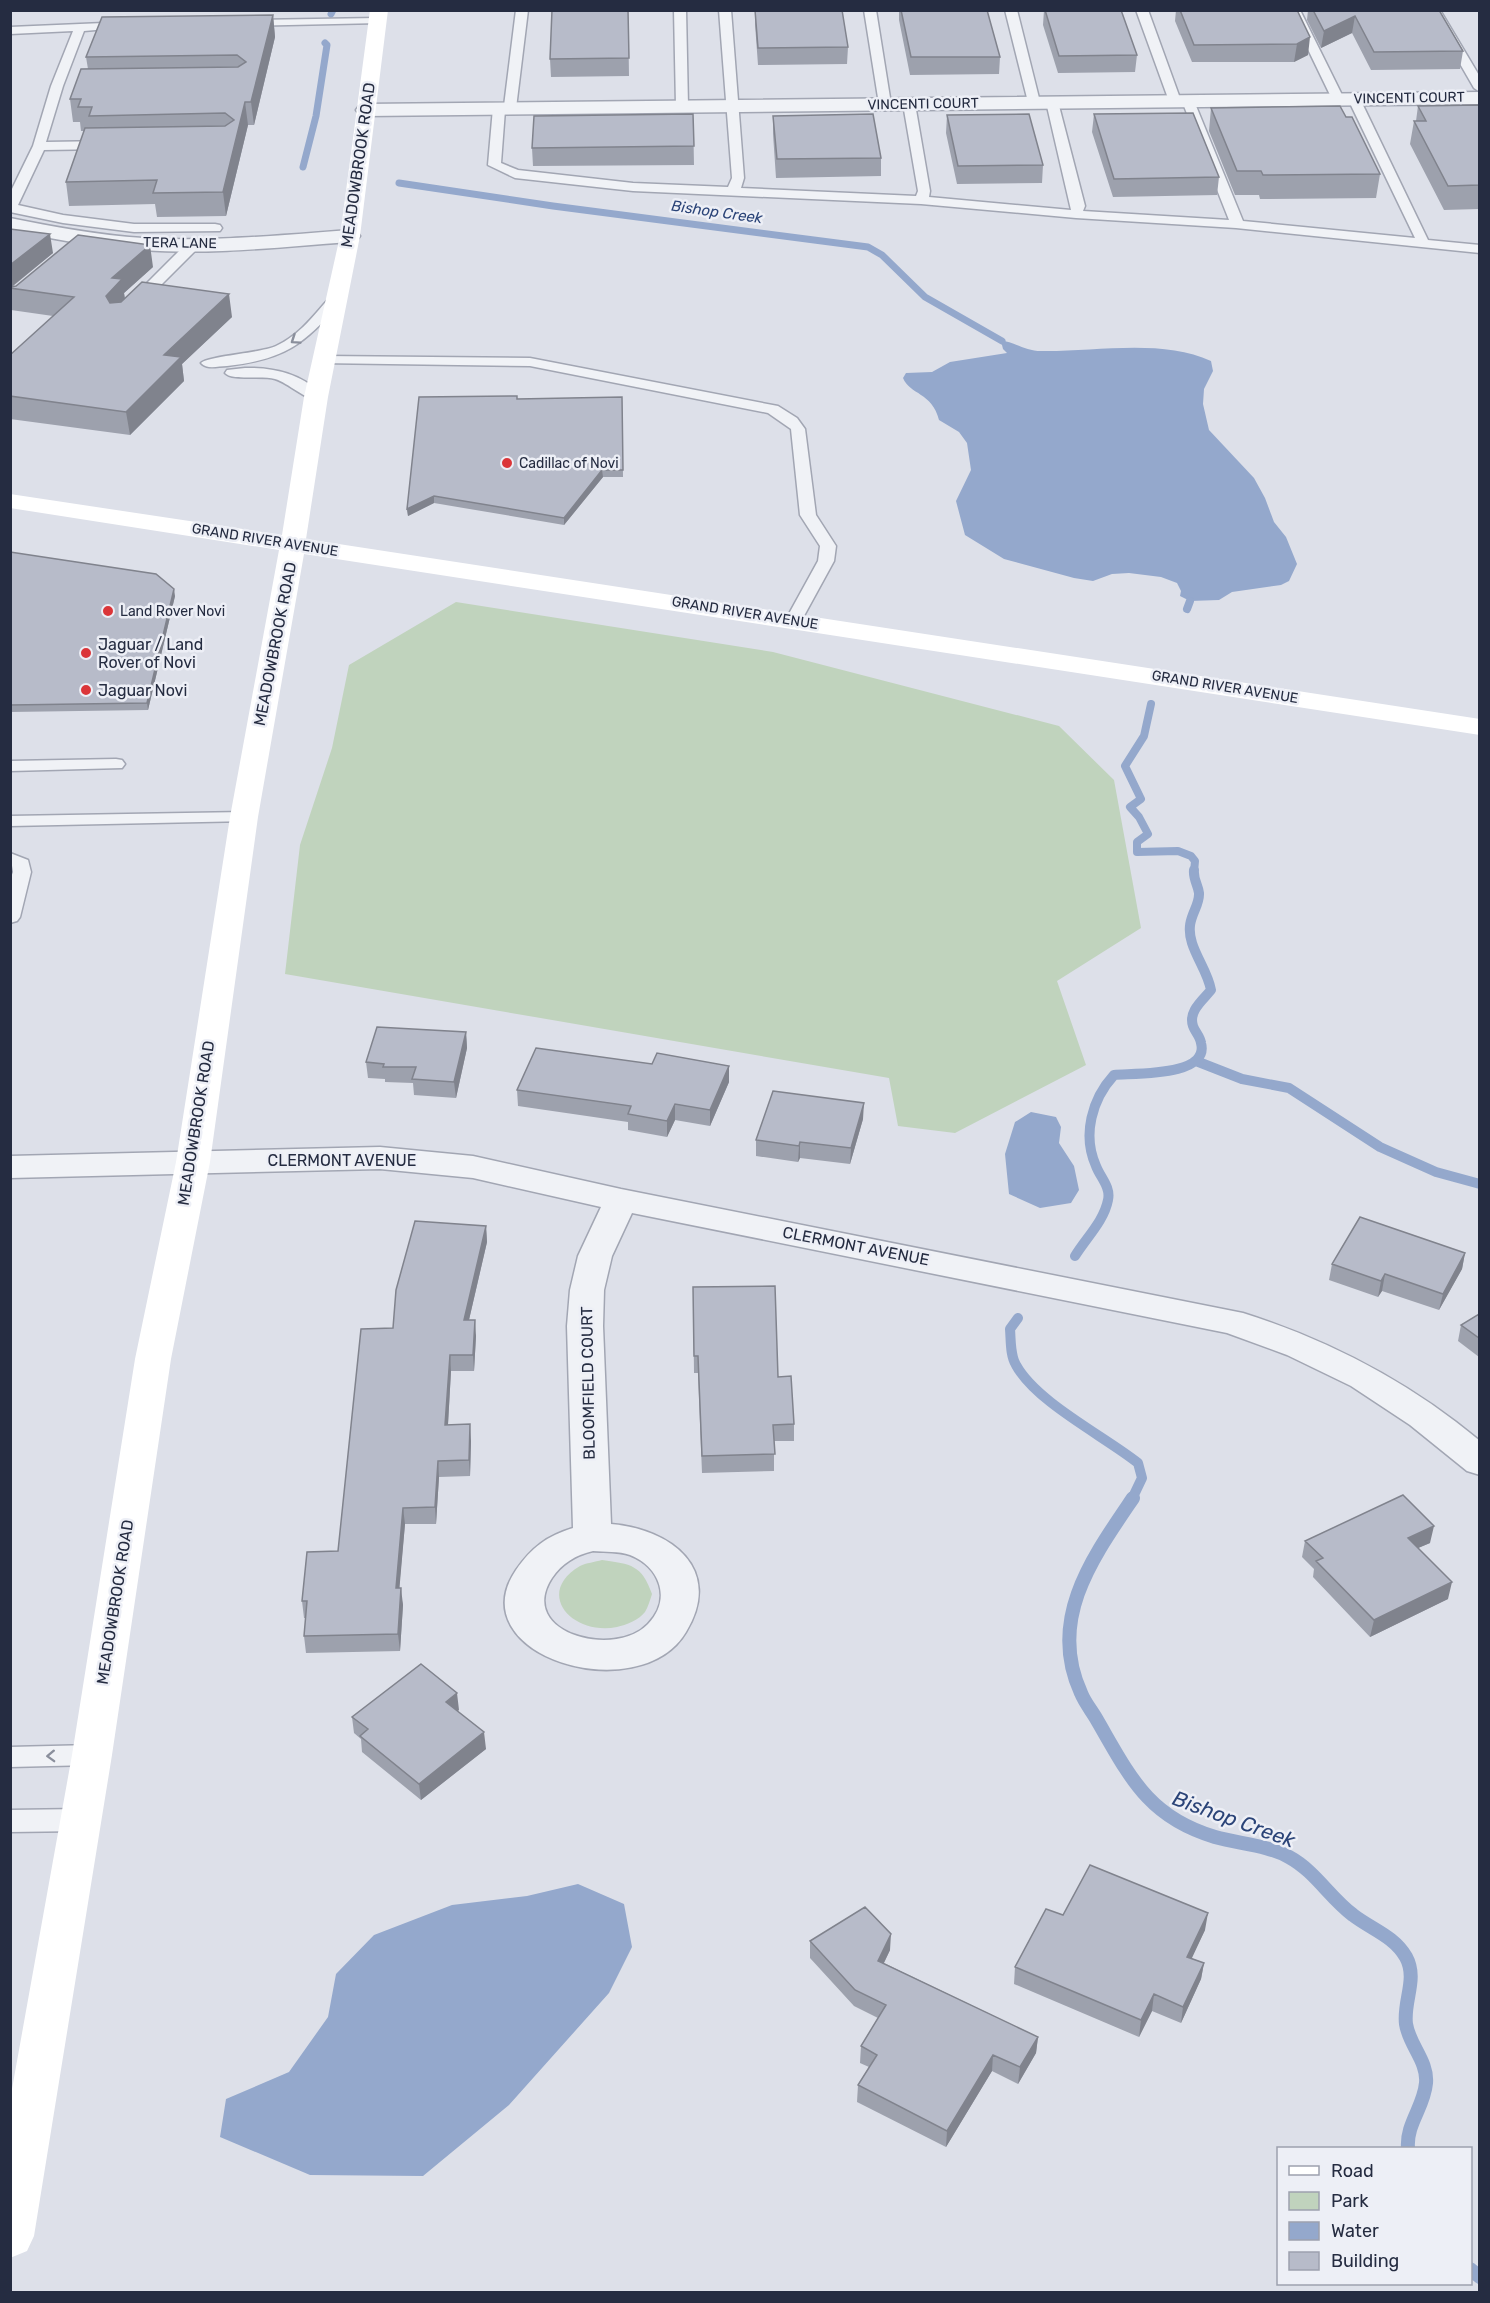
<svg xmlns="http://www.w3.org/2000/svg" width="1490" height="2303" font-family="Rubik,sans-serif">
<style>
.green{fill:#c0d3bd}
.water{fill:#94a8cc}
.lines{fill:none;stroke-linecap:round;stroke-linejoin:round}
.stream-far3{stroke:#94a8cc;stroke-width:7}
.stream-far2{stroke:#94a8cc;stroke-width:8}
.stream-far1{stroke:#94a8cc;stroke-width:10}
.stream{stroke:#94a8cc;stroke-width:14}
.lane-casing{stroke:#a2a6b3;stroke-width:3}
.street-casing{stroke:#a2a6b3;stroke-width:3}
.lane{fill:#f0f2f6;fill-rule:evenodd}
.street{fill:#f0f2f6;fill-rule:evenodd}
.secondary{fill:#fff;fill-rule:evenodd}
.wall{fill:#9da1ad}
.shaded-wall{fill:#80838d}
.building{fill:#b7bbc9;stroke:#80838d;stroke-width:1.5}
.oneway{stroke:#8a8f9c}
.poi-dot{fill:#db3539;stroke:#edeff6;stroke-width:2}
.labels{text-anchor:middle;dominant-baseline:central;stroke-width:5;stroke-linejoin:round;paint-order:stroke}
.far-street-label{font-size:14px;fill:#252c41;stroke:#edeff6}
.far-poi-label{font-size:14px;fill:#252c41;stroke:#edeff6;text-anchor:start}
.far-water-label{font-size:15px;font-style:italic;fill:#2b4478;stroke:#edeff6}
.street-label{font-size:16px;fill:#252c41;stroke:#edeff6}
.poi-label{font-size:16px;fill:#252c41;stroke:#edeff6;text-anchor:start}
.near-water-label{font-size:21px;font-style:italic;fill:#2b4478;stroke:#edeff6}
</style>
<rect width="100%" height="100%" fill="#dde0e9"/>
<!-- green -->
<path class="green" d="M456 602 773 652 1059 726 1114 780 1141 928 1057 981 1086 1065 955 1133 898 1126 889 1078 285 974 300 845 332 748 349 665Z
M602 1560C631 1564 642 1565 652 1594 650 1600 648 1607 645 1612 639 1620 626 1625 617 1627 572 1636 534 1593 580 1566 586 1563 595 1562 602 1560Z"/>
<!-- water -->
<path class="water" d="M1001 341C1013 341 1025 351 1041 351 1093 352 1162 338 1211 361L1213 371 1204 389 1203 404 1209 430 1254 478 1265 498 1274 522 1286 537 1297 564 1289 581 1281 585 1232 592 1219 600 1190 601 1180 596 1181 591 1177 583 1161 577 1129 573 1112 574 1093 581 1074 578 1004 559 965 535 956 501 971 470 967 443 959 432 939 420C932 392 910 395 903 378L906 373 932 372 950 362 1007 353 1003 349Z
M1031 1112 1056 1117 1061 1127 1059 1143 1074 1166 1079 1190 1071 1203 1040 1208 1009 1194 1005 1154 1015 1122Z
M578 1884 624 1904 632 1947 609 1993 509 2105 423 2176 310 2175 220 2137 226 2099 289 2072 328 2017 336 1974 374 1935 452 1905 527 1896Z"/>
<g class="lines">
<!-- stream-far3 -->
<path class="stream-far3" d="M331 14 333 10
M303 167 316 116 327 45 325 43
M399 183 553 206 868 247 882 255 925 297 1002 341"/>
<!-- stream-far2 -->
<path class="stream-far2" d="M1187 609 1190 601
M1151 704 1144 736 1125 766 1141 799 1130 807 1139 817 1148 834 1137 842V852L1178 851 1191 856 1195 861 1194 872"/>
<!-- stream-far1 -->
<path class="stream-far1" d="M1196 1061 1242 1079 1289 1088 1380 1147 1436 1172 1480 1184
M1075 1256C1086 1238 1104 1221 1108 1200 1111 1187 1100 1177 1096 1166 1082 1135 1092 1099 1114 1075 1133 1073 1210 1077 1201 1043 1200 1036 1195 1032 1193 1026 1188 1011 1203 1000 1211 990 1208 973 1197 959 1192 943 1184 918 1200 909 1199 893 1198 885 1193 879 1194 870
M1018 1318 1010 1329C1011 1341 1010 1355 1016 1365 1036 1402 1104 1436 1138 1463L1142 1478 1132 1499"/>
<!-- stream -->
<path class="stream" d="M1133 1498C1093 1557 1047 1619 1081 1693 1085 1703 1092 1711 1097 1720 1130 1777 1148 1817 1215 1837 1240 1844 1267 1845 1289 1857 1315 1871 1330 1898 1353 1915 1371 1929 1394 1936 1406 1957 1418 1979 1403 2001 1406 2024 1409 2045 1428 2061 1426 2083 1424 2107 1406 2124 1408 2148
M1470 2269 1480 2277"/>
<!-- lane casing -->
<g class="lane-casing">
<path id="lane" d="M516 10H528L516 108 510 112 505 110 501 163 518 170 633 183 728 187 732 178 719 10H731L744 178 741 188 916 196 918 191 903 104 909 100 915 104 930 191 929 197 1071 210 1046 102 1052 98 1058 102 1085 206 1083 211 1229 220 1182 101 1188 97 1194 101 1243 221 1415 238 1348 99 1354 95 1360 99 1428 240 1480 245V253L1236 228 1076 218 921 204 633 191 515 178 488 165 493 108 499 104 504 106Z
M674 10H686L688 106 682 110 676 106Z
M864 10H876L891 104 885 108 879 104Z
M1005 10H1017L1040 102 1038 105 1034 106 1028 102Z
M1136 10H1148L1181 101 1179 104 1175 105 1169 101Z
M1289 10H1300L1344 99 1342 102H1334L1332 99Z
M1429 10H1440L1480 77V92L1474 88Z
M377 18 381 19V23L246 26 240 23 246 20Z
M127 22 133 25 131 27 84 31 63 86 46 142 108 141 114 145 108 149 44 150 18 205 63 215 134 224H215L220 225 222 228 220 231 134 232 63 223 10 212V193L33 146 51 86 73 31 10 34V27Z
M194 240 199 241 201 244 199 247 140 306H130L128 303 130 300 189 241Z
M336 295 341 296 343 299 341 302C303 345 286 359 227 366 218 366 207 370 201 363 207 356 261 353 276 346 300 335 315 314 331 296Z
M324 356 530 358 778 406 797 418 805 429 816 515 836 546 834 561 799 625H787L785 621 818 561 820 546 800 515 791 429 768 413 530 366 319 363 317 360 319 357Z
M245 368C272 367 305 374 323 397L321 400C309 403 289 383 275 379 262 375 232 381 225 373L227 370Z
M116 759 122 760 125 764 122 768 10 771V761Z
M244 812 250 813 253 817 250 821 10 826V816Z
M10 853 28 860 31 872 20 917 17 921 10 923V880L13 872Z
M92 1745 101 1748 105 1755 101 1762 92 1765 10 1767V1747Z
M81 1809 90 1812 94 1820 90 1828 81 1831 10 1832V1810Z"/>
</g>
<!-- street casing -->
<g class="street-casing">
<path id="street" d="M1480 92V104L366 116 359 114 356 110 359 106 366 104Z
M10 218C54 227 98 235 143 238 212 242 281 235 350 230L357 232 360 236 357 240 350 242C281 247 212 255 143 250 98 248 54 239 10 230Z
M380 1147 473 1156 621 1189 1243 1313C1331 1341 1409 1382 1480 1441V1475L1467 1471 1410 1425 1351 1386 1287 1355 1227 1333 632 1213 612 1256 604 1290 603 1326 611 1524C671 1529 724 1569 686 1632 640 1710 458 1656 516 1570 532 1547 547 1536 573 1528L567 1326 570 1290 578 1256 601 1207 473 1178 380 1169 10 1178V1156ZM593 1551C604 1552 619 1551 630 1555 660 1567 672 1599 648 1624 615 1659 516 1633 552 1578 562 1563 576 1555 593 1551Z"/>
</g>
<!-- lane -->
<use href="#lane" class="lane"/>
<!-- street -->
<use href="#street" class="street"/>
<!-- secondary -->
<path class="secondary" d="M370 10H388L360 236 328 397 306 539 1480 719V735L304 554 258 817 210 1162 171 1359 112 1755 34 2236 27 2251 10 2258V2100L72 1755 135 1359 176 1162 230 817 279 550 10 508V494L282 535 304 397 340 236Z"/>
</g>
<!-- wall -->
<path class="wall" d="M628 10 629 76 551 77 550 59Z
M755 10 848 47 847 64 758 65 755 24Z
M899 10H987L1000 57 999 74 910 75 899 20Z
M1044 10 1137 55 1135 72 1058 73 1043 25Z
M1176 10H1297L1308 55 1294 62H1192L1175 21Z
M1308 10H1439L1463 51 1460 69 1371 70 1352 33 1321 48 1307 20Z
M273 15 275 37 254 125H248L226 216 157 217 155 204 69 206 66 182 84 131H81L80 122H73L70 99 88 69 86 57Z
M1479 105V209L1444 210 1410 144 1414 121H1416L1418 106Z
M1211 108 1346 117 1380 174 1376 198 1260 199 1259 195H1235L1209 131Z
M693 114 694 165 533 166 532 148Z
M1094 114 1219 177 1217 195 1113 197 1092 132Z
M947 115 1043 165 1042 183 957 184 946 133Z
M773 116 881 158V176L776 178 773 134Z
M10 229 53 253 12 287 153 267 124 293 125 298 232 317 182 364 184 381 130 435 10 419V355L53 316 11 310Z
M622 397 623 477H603L564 525 434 503 408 516 407 509 517 399Z
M10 552 175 596 148 710 10 712Z
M466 1032 467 1048 456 1098 414 1095 413 1083 385 1082V1079L368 1078 366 1062Z
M652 1064 729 1066V1082L710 1126 675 1120 667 1137 628 1130V1122L518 1106 517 1090Z
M863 1119 850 1164 800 1158 798 1162 756 1156V1140Z
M486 1226 487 1242 469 1320 476 1336 474 1371H451L448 1425 471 1441 470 1476 439 1477 436 1524H405L399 1588 403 1605 400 1651 306 1653 304 1636 306 1618H304L302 1601 338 1551 393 1328Z
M1465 1253 1462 1269 1439 1310 1382 1291 1378 1297 1329 1280 1332 1264Z
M693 1287 778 1377 794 1424V1441H774V1471L702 1473 698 1373H694Z
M1479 1314V1357L1458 1341 1461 1325Z
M1305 1541 1430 1543 1418 1548 1448 1599 1370 1637 1313 1577 1314 1569 1302 1557Z
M459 1710 457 1711 486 1749 421 1800 362 1752 361 1739 354 1733 352 1717Z
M1063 1915 1205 1930 1191 1958 1204 1963 1201 1979 1181 2023 1152 2011 1139 2037 1014 1984 1015 1967Z
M810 1941 890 1950 884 1963 1038 2037 1036 2053 1018 2084 992 2071 946 2147 857 2102 858 2085 869 2067 860 2063 861 2046 878 2018 854 2006 810 1958Z"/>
<!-- shaded-wall -->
<path class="shaded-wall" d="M273 15 275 37 254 125 251 102Z
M1355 16 1352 33 1321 48 1324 31Z
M1310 37 1308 55 1294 62 1297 44Z
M245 102 248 125 226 216 223 192Z
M50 234 53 253 10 288V265Z
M150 245 153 267 124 293 125 301 109 319 106 296 112 278Z
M229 294 232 317 182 364 184 381 130 435 126 412 164 355Z
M602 470 603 477 564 525V518Z
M434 496V503L408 516 407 509Z
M174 589 175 596 148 710 147 703Z
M466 1032 467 1048 456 1098 454 1082Z
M729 1066V1082L710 1126V1110Z
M864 1103 863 1119 850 1164 851 1148Z
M675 1104V1120L667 1137V1121Z
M800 1142V1158L798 1162 799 1146Z
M486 1226 487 1242 465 1337 464 1320Z
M1465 1253 1462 1269 1439 1310 1443 1294Z
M1385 1274 1382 1291 1378 1297 1381 1281Z
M475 1320 476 1336 474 1371 473 1355Z
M450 1355 451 1371 447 1441 445 1425Z
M470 1424 471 1441 470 1476 469 1460Z
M438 1461 439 1477 436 1524 435 1507Z
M403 1508 405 1524 398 1605 396 1588Z
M1434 1526 1430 1543 1404 1554 1408 1538Z
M1452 1582 1448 1599 1370 1637 1374 1620Z
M401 1588 403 1605 400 1651 398 1634Z
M457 1693 459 1710 448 1719 446 1702Z
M484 1732 486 1749 421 1800 419 1784Z
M1208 1913 1205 1930 1185 1973 1187 1957Z
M891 1934 890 1950 877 1977 878 1961Z
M1204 1963 1201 1979 1181 2023 1183 2007Z
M1154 1994 1152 2011 1139 2037 1141 2020Z
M1038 2037 1036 2053 1018 2084 1020 2067Z
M993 2055 992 2071 946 2147 947 2131Z"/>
<!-- building -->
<path class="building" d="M552 10H628L629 58 550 59Z
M755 10H842L848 47 758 48Z
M901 10H987L1000 57H911Z
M1045 10H1121L1137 55 1059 56Z
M1180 10H1297L1310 37 1297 44 1194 45Z
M1313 10H1439L1463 51 1374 52 1355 16 1324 31Z
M273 15 251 102H245L223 192 153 193 157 180 66 182 85 128 225 126 234 120 225 113 89 116 92 107H78L81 99H70L81 69 238 67 246 62 237 55 86 57 102 17Z
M1479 105V185L1448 186 1414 121H1426L1418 106Z
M1340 106 1346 117H1352L1380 174 1263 175 1261 171H1237L1211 108Z
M1193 113 1219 177 1114 179 1094 114Z
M693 114 694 146 532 148 534 116Z
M873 114 881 158 777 159 773 116Z
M1029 114 1043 165 958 166 947 115Z
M10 229 50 234 10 265Z
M78 235 150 245 112 278 122 279 106 296 110 303 121 302 142 282 229 294 164 355 181 357 126 412 10 396V355L74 297 10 288V287L16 286Z
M517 396V399L622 397 623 470H602L564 518 434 496 407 509 419 397Z
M10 552 156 574 174 589 147 703 10 705Z
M377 1027 466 1032 454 1082 412 1079 416 1067H383L384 1064 366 1062Z
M536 1048 652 1064 657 1053 729 1066 710 1110 675 1104 667 1121 628 1114 631 1106 517 1090Z
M773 1091 864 1103 851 1148 800 1142 799 1146 756 1140Z
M1360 1217 1465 1253 1443 1294 1385 1274 1381 1281 1332 1264Z
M415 1221 486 1226 464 1320H475L473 1355H450L445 1425 470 1424 469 1460 438 1461 435 1507 403 1508 396 1588H401L398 1634 304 1636 307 1601H302L307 1552 338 1551 361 1329 393 1328 396 1290Z
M775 1286 778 1377 791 1376 794 1424 773 1425 775 1454 702 1456 698 1356H694L693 1287Z
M1479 1314V1338L1461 1325Z
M1403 1495 1434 1526 1408 1538 1452 1582 1374 1620 1316 1561 1323 1558 1305 1541Z
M421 1664 457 1693 446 1702 484 1732 419 1784 360 1736 368 1729 352 1717Z
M1090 1865 1208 1913 1187 1957 1204 1963 1183 2007 1154 1994 1141 2020 1015 1967 1046 1909 1063 1915Z
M865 1907 891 1934 878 1961 1038 2037 1020 2067 993 2055 947 2131 858 2085 877 2055 861 2046 886 2005 855 1990 810 1941Z"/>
<!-- one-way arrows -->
<defs><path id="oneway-chevron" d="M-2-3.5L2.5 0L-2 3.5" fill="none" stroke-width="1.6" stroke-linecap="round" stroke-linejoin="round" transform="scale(1.5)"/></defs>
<g class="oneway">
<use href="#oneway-chevron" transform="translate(295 340) rotate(146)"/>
<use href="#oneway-chevron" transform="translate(51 1756) rotate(178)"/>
</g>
<!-- markers -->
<g class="poi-dot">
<circle cx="507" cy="463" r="6"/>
<circle cx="108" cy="611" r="6"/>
<circle cx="86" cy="653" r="6"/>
<circle cx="86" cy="690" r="6"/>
</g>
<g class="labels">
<!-- far-street labels -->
<g class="far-street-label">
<text transform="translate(1409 98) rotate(-1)">VINCENTI COURT</text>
<text transform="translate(923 104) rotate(-1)">VINCENTI COURT</text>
<text transform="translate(180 243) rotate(1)">TERA LANE</text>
<text transform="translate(265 540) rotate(9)">GRAND RIVER AVENUE</text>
<text transform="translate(745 613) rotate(9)">GRAND RIVER AVENUE</text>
<text transform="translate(1225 687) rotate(9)">GRAND RIVER AVENUE</text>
</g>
<!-- far-poi labels -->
<g class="far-poi-label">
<text x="519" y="463">Cadillac of Novi</text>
<text x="120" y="611">Land Rover Novi</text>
</g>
<!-- far-water labels -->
<g class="far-water-label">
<text transform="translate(717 212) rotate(8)">Bishop Creek</text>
</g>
<!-- street labels -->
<g class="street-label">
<text transform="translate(358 165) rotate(-82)">MEADOWBROOK ROAD</text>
<text transform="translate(275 644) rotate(-79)">MEADOWBROOK ROAD</text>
<text transform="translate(196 1123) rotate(-81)">MEADOWBROOK ROAD</text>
<text x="342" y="1160">CLERMONT AVENUE</text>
<text transform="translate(856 1246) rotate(11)">CLERMONT AVENUE</text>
<text transform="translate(588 1383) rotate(-91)">BLOOMFIELD COURT</text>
<text transform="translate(115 1602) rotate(-81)">MEADOWBROOK ROAD</text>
</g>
<!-- poi labels -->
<g class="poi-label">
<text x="98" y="644">Jaguar / Land<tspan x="98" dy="18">Rover of Novi</tspan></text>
<text x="98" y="690">Jaguar Novi</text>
</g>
<!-- near-water labels -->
<g class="near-water-label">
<text transform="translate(1234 1819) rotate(20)">Bishop Creek</text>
</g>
</g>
<!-- border -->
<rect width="1490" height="2303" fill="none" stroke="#252c41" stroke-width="24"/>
<!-- legend -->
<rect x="1277" y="2147" width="195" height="138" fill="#edeff6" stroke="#9da1ae" stroke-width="1.5"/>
<rect x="1289" y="2166" width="30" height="9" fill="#ffffff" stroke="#9da1ae" stroke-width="1.5"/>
<text x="1331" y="2177" font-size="18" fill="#252c41">Road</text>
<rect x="1289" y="2192" width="30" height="18" fill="#c0d3bd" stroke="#9da1ae" stroke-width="1.5"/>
<text x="1331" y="2207" font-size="18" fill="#252c41">Park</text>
<rect x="1289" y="2222" width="30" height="18" fill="#94a8cc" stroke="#9da1ae" stroke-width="1.5"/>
<text x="1331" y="2237" font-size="18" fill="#252c41">Water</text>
<rect x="1289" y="2252" width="30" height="18" fill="#b7bbc9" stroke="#9da1ae" stroke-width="1.5"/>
<text x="1331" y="2267" font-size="18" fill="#252c41">Building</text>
</svg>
